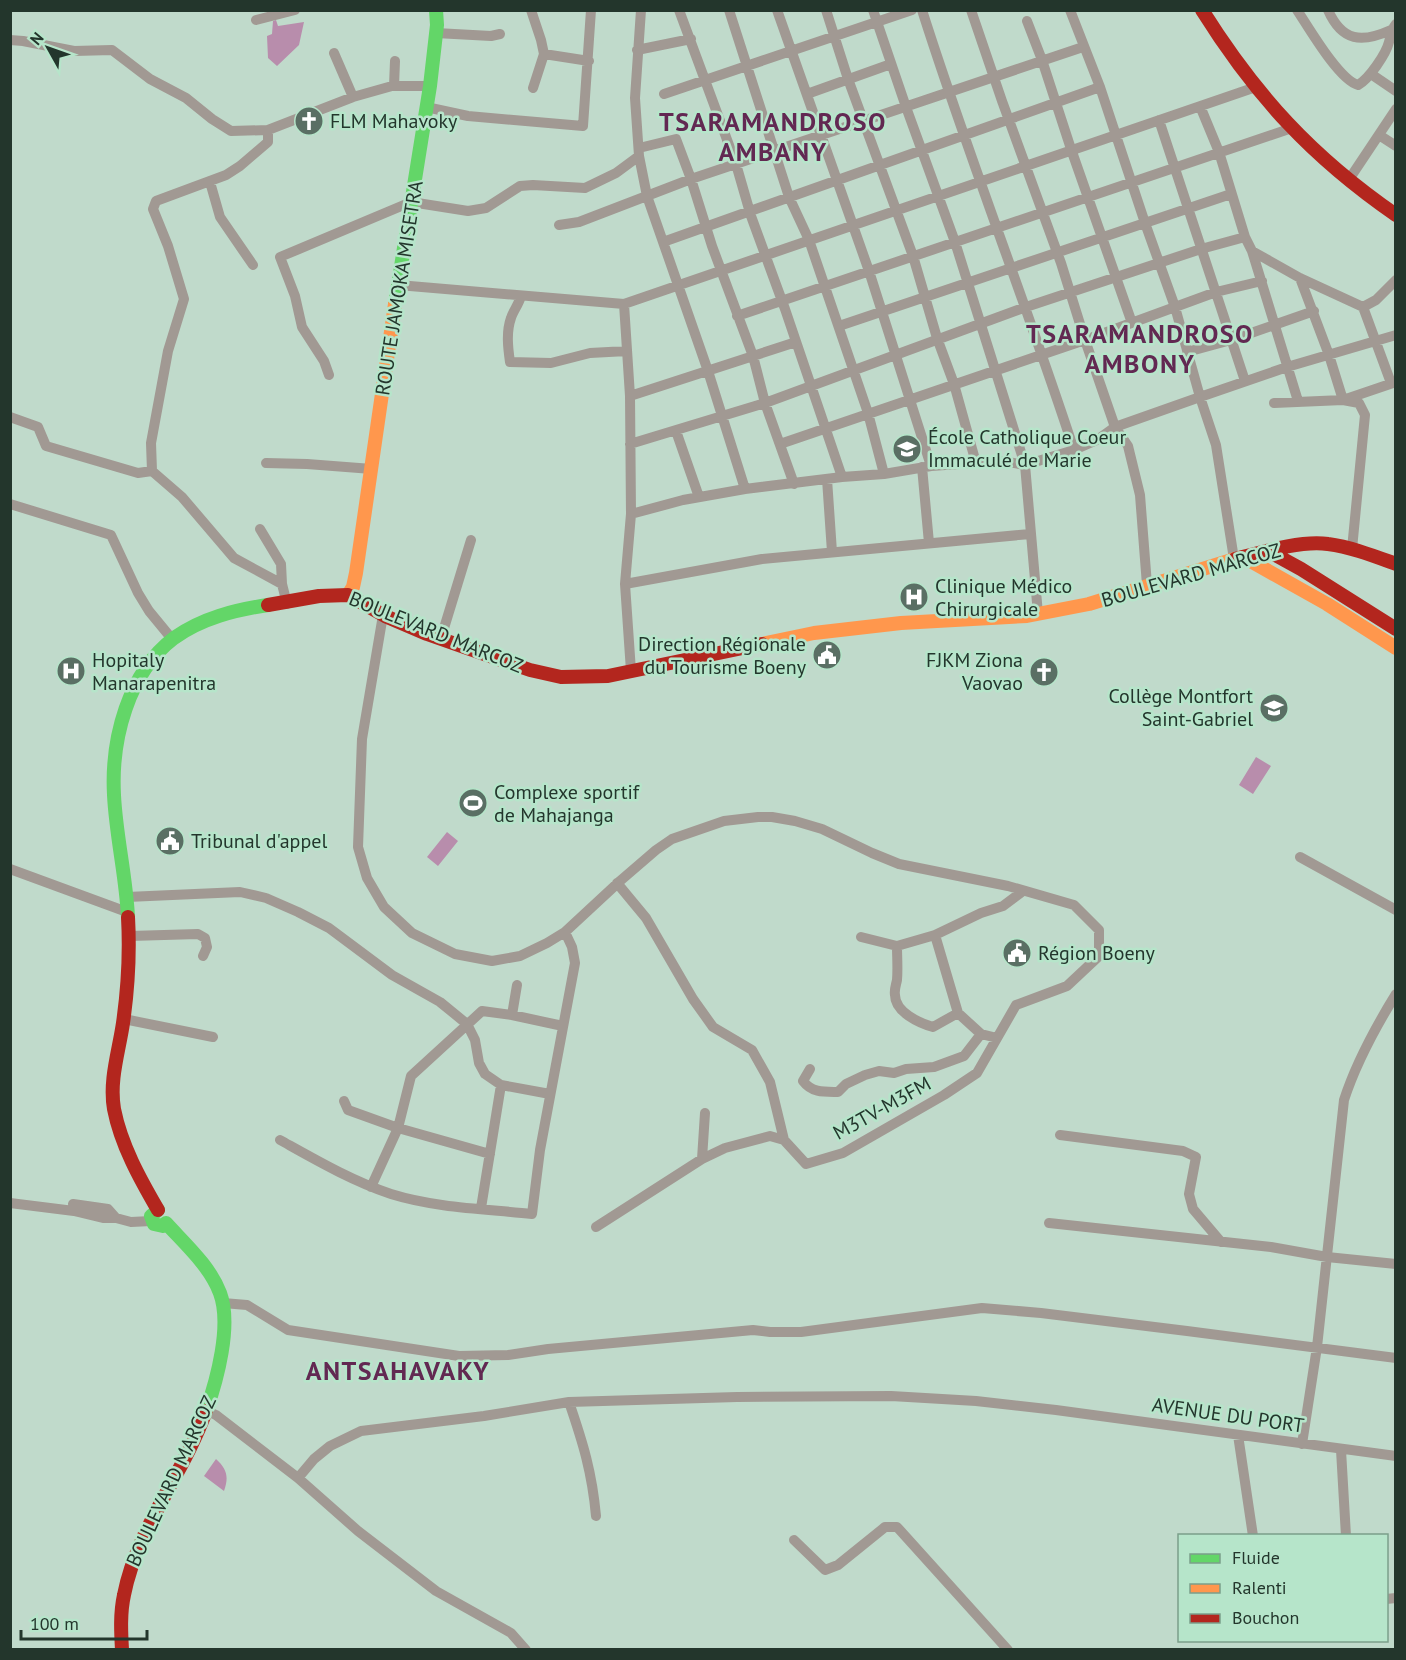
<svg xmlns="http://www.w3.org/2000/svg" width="1406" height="1660" font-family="'PT Sans',sans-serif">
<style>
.water{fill:#b88dac}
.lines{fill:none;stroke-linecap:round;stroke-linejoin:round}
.stream{stroke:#b88dac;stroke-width:2}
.street{stroke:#a19993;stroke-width:10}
.fast{stroke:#63d668;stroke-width:14}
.slow{stroke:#ff974d;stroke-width:14}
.jam{stroke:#b3261e;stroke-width:14}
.labels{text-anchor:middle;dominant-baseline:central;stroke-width:5;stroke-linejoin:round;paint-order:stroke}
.poi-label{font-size:20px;fill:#23362c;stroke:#b6e5ca;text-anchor:start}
.street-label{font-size:20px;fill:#23362c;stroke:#b6e5ca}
.district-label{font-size:26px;font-weight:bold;letter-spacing:1.5px;fill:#622952;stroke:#b6e5ca}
</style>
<rect width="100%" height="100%" fill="#c0dacb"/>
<!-- water -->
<path class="water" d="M276 20 278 26 304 22 299 45 277 66 268 58 267 36 272 34 273 21Z
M1256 757 1271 766 1253 794 1239 785Z
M447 832 458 841 438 866 427 857Z
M216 1459C227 1469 229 1477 224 1491L204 1476Z"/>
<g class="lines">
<!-- stream -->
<path class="stream" d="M10 202V212"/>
<!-- street -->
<path class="street" d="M531 10 541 40 544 54 533 88
M641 10 635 98 639 156 647 196 708 371 745 489
M679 10 736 164 751 216 785 309 842 477
M729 10 789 197 809 240 868 413 884 474
M777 10 869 271 931 466
M826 10 848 79 913 256 937 338 954 384 976 463
M873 10 906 107 955 242 1025 465 1038 614
M922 10C969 158 1026 303 1074 450
M971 10 1002 101 1061 263 1085 340 1115 427 1128 446 1140 495 1147 585
M1070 10 1100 87 1145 223 1175 307 1200 397 1216 445 1234 559
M1297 10C1309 28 1339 80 1358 85 1369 79 1386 54 1389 42 1391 34 1391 30 1396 24
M1328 10C1342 42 1362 43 1391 30
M256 20 295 10
M1027 21 1042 60 1071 149 1132 323
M436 33 491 36 500 34
M10 40 23 41 74 51 112 50 150 79 186 98 212 119 231 131 268 130 353 97 392 86H430
M637 50 691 39
M334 53 353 97
M544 54 589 61
M1371 74 1396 91
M394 86 395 61
M664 94 912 10
M807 94 891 64
M1200 106 1219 152 1245 237 1252 251 1298 401
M426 107 468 116 583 126 591 10
M1159 120 1245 381
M268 130V142L240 166 226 175 156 201 153 209 168 246 184 299 168 351 151 443 152 471 182 497 234 558 282 584
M1379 135 1396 146
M639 148 676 139 691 179 712 246 753 356 765 403 794 484
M1348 181 1396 109
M210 182 220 217 253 265
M559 225 579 222 691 179 1083 47
M663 242 1100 87
M1252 251 1300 278 1363 307 1376 300 1396 280
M1300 278 1329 355 1343 400 1359 403 1365 415 1352 549
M398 285 624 304 1253 88
M521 296C519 304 513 311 511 318 506 332 508 348 510 362L551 363 590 353 627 351
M624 304 630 396 631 514 625 584 631 671
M1363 307 1391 383
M737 316 1289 129
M839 326 1231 194
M1187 352 1231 340 1314 311
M329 375 324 361 302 327 295 296 280 257 411 202 468 211 486 208 520 186 533 185 585 188 616 173 639 156
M630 396 796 342
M1274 403 1343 400 1396 382
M10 417 38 427 46 446 138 473 152 471
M676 431 699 497
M630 444 765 403 1026 307 1201 249 1245 237
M780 444 1085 340 1216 292 1262 281
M266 463 307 464 372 469
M922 467 929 543
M827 479 832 552
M10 504 111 535 138 593 149 611 172 639
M631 514 683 500 745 489 842 477 884 474 931 466 1003 461 1025 465 1074 450 1097 440 1115 427 1200 397 1287 367 1396 335
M260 529 281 564 282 584 287 604
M625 584 762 559 1030 534
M383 615 362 739 358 847 367 878 384 907 412 933 455 954 492 961 520 956 547 943 565 932 620 881 656 850 672 839 724 821 758 817H772L795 821 822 829 872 853 899 864 1008 886 1074 905 1099 930V956L1067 986 1016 1005 977 1073 944 1095 843 1153 806 1164 784 1140 770 1136 725 1148 702 1159 596 1227
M441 638 471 540
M1300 857 1396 910
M10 869 127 912
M617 883 646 918 693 999 713 1027 752 1050 770 1082 784 1140
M127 897 240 892 266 898 298 912 329 928 392 975 440 1002 467 1024 475 1040 479 1063 485 1074 501 1085 550 1094
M935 935 958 1013
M130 936 198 934 205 938 207 947 203 956
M861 937 897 946C897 957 898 969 897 980 896 985 894 990 895 995 895 1012 919 1023 933 1027L958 1013 981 1034 997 1038
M897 946 935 935 981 913 1003 906 1023 891
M512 1015 517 985
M124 1019 213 1037
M810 1069 803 1081C812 1093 824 1092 838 1092L846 1084 865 1075 879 1071 894 1073 906 1069 934 1067 964 1056 981 1034
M344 1101 348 1110 398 1128 490 1154
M1060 1135 1183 1151 1196 1157 1189 1194 1193 1209 1221 1242
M280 1140C316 1160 352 1181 391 1194 436 1208 486 1209 532 1214L540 1150 575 963 572 947 565 932
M702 1159 705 1113
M371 1187 398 1128 411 1076 482 1011 512 1015 563 1026
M10 1203 74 1211 103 1218H116L131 1222 151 1221
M73 1204 108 1209 116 1218
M481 1208 501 1085
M1049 1223 1271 1247 1327 1257 1396 1264
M223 1303 247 1305 288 1330 459 1356 508 1355 548 1349 753 1330 770 1332H801L982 1308 1041 1313 1187 1331 1396 1358
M569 1402C583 1443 592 1472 596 1516
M207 1411 216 1415 298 1478 358 1531 436 1591 511 1633 526 1650
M1238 1435 1253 1536
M1302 1444 1317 1347 1344 1100C1356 1063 1375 1028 1396 994
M1341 1450 1346 1536
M298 1478 314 1459 330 1446 361 1431 484 1416 569 1402 737 1397 891 1396 976 1401 1056 1410 1396 1456
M794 1540 825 1570 838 1565 885 1527H897L1008 1650
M1386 1599 1396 1598"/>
<!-- fast -->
<path class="fast" d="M395 304 430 86 437 25 436 10
M128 917C126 876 116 836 114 795 111 739 128 673 174 638 202 618 235 610 268 605
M158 1210 151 1216 154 1224 163 1226 166 1223
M166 1223C185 1244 210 1266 220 1293 232 1325 217 1380 206 1411"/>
<!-- slow -->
<path class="slow" d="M1245 558 1327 604 1396 648
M348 595 353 587 356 573 395 304
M762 644 814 633 901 623 1027 616 1089 604 1235 559"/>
<!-- jam -->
<path class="jam" d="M1202 10C1256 96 1312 157 1396 215
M1268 551 1301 569 1396 629
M1235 559C1262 552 1302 540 1328 544 1351 547 1374 556 1396 564
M268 605 319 596 348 595 385 616 427 634 530 670 561 677 608 676 762 644
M128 917C130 953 128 988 123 1023 119 1051 109 1080 114 1109 121 1145 140 1179 158 1210
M122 1650C121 1632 120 1613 124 1595 137 1528 183 1475 206 1411"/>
</g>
<!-- icons -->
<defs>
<g id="church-disc" transform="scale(1.5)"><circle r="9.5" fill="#5a6f64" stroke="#b6e5ca"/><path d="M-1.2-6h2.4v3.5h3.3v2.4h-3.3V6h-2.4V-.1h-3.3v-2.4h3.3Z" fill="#fff"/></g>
<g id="school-disc" transform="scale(1.5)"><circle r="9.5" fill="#5a6f64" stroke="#b6e5ca"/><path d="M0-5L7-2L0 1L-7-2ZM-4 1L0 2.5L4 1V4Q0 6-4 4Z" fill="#fff"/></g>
<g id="hospital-disc" transform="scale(1.5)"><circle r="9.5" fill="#5a6f64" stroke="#b6e5ca"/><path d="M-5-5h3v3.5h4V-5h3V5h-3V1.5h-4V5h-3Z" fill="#fff"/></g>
<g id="civic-disc" transform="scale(1.5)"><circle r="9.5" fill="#5a6f64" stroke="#b6e5ca"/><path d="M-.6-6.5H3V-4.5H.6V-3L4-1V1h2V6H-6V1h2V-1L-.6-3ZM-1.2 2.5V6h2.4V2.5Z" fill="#fff"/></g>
<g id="stadium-disc" transform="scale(1.5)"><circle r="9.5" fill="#5a6f64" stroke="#b6e5ca"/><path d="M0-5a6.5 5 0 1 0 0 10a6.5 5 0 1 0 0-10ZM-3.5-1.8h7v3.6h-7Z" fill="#fff"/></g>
</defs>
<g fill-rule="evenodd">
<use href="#church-disc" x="309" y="121"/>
<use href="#school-disc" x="907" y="449"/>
<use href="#hospital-disc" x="914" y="597"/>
<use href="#civic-disc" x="827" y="655"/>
<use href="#hospital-disc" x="71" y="671"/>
<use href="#church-disc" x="1044" y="672"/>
<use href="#school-disc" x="1274" y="708"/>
<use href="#stadium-disc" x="473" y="803"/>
<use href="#civic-disc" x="170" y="841"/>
<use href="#civic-disc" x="1017" y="953"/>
</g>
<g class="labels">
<!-- poi labels -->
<g class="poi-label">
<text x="330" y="121">FLM Mahavoky</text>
<text x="928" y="437">École Catholique Coeur<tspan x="928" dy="23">Immaculé de Marie</tspan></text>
<text x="935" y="586">Clinique Médico<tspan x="935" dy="23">Chirurgicale</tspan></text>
<text x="806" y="644" text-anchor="end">Direction Régionale<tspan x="806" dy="23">du Tourisme Boeny</tspan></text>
<text x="92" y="660">Hopitaly<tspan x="92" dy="23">Manarapenitra</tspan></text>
<text x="1023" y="660" text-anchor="end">FJKM Ziona<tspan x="1023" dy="23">Vaovao</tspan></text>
<text x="1253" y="696" text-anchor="end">Collège Montfort<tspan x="1253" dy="23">Saint-Gabriel</tspan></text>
<text x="494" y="792">Complexe sportif<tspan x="494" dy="23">de Mahajanga</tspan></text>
<text x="191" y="841">Tribunal d'appel</text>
<text x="1038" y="953">Région Boeny</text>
</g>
<!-- street labels -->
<g class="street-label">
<text transform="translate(399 288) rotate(-81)">ROUTE JAMOKA MISETRA</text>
<text transform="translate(1191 575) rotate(-16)">BOULEVARD MARCOZ</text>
<text transform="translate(436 632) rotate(22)">BOULEVARD MARCOZ</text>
<text transform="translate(882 1108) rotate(-29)">M3TV-M3FM</text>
<text transform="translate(1228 1415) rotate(8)">AVENUE DU PORT</text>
<text transform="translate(171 1481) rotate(-65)">BOULEVARD MARCOZ</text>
</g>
<!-- district labels -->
<g class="district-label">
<text x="773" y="121">TSARAMANDROSO<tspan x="773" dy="30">AMBANY</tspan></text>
<text x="1140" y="333">TSARAMANDROSO<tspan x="1140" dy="30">AMBONY</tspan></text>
<text x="398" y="1370">ANTSAHAVAKY</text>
</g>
</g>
<!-- border -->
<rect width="1406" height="1660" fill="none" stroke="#23362c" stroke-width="24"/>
<!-- legend -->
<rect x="1178" y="1534" width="210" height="108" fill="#b6e5ca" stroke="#7b9f8b" stroke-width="1.5"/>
<rect x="1190" y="1554" width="30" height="9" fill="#63d668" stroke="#7b9f8b" stroke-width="1.5"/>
<text x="1232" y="1564" font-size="18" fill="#23362c">Fluide</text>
<rect x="1190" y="1584" width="30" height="9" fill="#ff974d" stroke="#7b9f8b" stroke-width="1.5"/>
<text x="1232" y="1594" font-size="18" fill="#23362c">Ralenti</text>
<rect x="1190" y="1614" width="30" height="9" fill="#b3261e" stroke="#7b9f8b" stroke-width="1.5"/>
<text x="1232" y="1624" font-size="18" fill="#23362c">Bouchon</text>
<!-- north arrow -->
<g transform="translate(48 48) rotate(310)" stroke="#b6e5ca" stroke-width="4.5" paint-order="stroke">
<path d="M0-4.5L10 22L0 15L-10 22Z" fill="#23362c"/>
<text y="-9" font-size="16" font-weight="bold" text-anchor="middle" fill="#23362c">N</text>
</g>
<!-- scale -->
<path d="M21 1630v9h126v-9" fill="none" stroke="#23362c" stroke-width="3"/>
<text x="30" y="1630" font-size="18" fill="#23362c" stroke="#b6e5ca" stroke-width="4.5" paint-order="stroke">100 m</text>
</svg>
